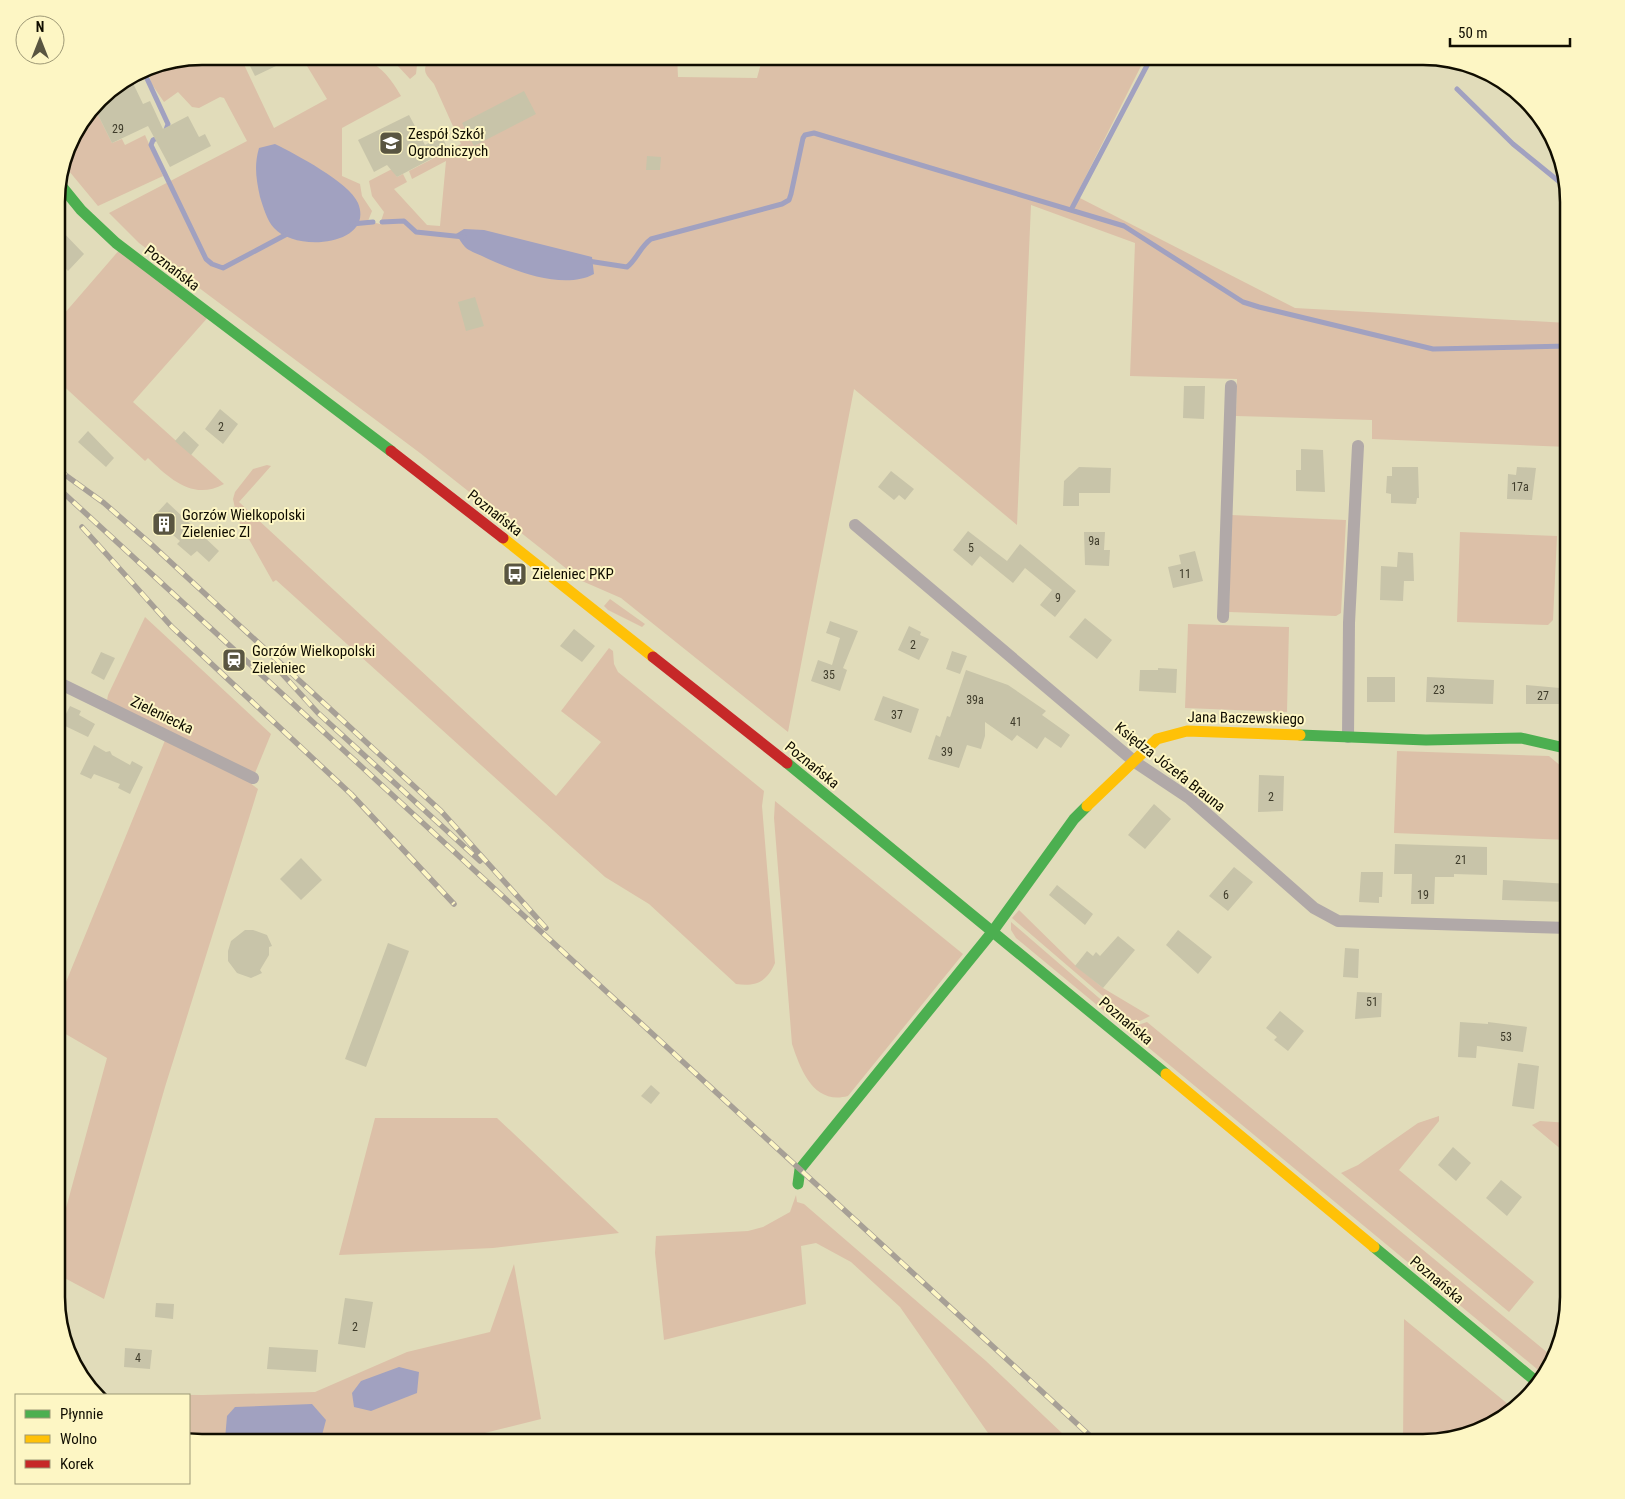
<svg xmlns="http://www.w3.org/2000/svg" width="1625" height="1499" font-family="'Roboto Condensed',sans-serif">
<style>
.green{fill:#dcc0a8}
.water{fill:#a1a1c0}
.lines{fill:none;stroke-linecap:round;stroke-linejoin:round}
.stream{stroke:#a1a1c0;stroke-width:5}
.building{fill:#c8c4a9}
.street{stroke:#b1a9a8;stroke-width:12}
.fast{stroke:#4caf50;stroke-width:11}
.slow{stroke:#ffc107;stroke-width:11}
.jam{stroke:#c62828;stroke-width:11}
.rail-casing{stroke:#a7a096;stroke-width:5.5}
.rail{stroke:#fdf6c4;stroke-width:4;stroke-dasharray:11;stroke-linecap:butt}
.labels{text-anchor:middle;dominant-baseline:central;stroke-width:4;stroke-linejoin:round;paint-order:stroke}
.number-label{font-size:12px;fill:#3f3c2b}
.poi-label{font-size:15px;fill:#100d00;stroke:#fdf6c4;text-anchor:start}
.street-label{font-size:15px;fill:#100d00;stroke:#fdf6c4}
.rim{fill:none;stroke:#100d00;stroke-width:2.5}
</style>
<rect width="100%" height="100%" fill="#e1dcba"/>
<!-- green -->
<path class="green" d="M202 56H240L274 128 327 99 304 61 308 56C354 56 375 50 401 96L342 128V176L360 184 362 196 372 211 368 221 380 224 384 212 372 196 369 181 392 169 397 177 403 174 407 182 394 189 427 225 440 226 446 161 412 179 409 171 461 144 434 84C424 72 422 72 430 56H677L678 77 757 78 763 56H1146L1076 196 1295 308 1568 323 1569 447 1372 439V420L1236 416 1237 379 1130 376 1135 243 1031 205 1017 525 854 389 788 732 621 598 582 581 420 453 139 243 109 213 247 141 224 98 220 97 199 108 192 107 178 92 164 102 151 83 149 72 128 82 127 79 146 67Z
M382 56H412L417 65 416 74 410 79 396 64Z
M94 107 112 143 122 139 125 145 145 135 163 176 98 206 64 165 71 137Z
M121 248 210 315 133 402 224 484C193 501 170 479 148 458L145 461 57 380V322Z
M267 465 271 466 239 502 556 796 601 742 561 711 609 648 613 651 614 664 618 672 764 791 762 806 775 963C767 982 755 987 736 984L649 904 605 877 276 580 273 582 237 518 233 499 235 492 253 469Z
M1231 515 1346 520 1341 613 1336 616 1229 612Z
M1460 532 1557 536 1553 620 1548 625 1457 622Z
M610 599 645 624 642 627 608 610 604 606Z
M145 617 271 734 253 778 106 706 108 695Z
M1188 624 1289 627 1287 712 1185 708Z
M166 738 237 773 258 789 165 1087 104 1299 57 1274V1241L107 1058 57 1029V1004Z
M1397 751 1549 756 1569 773V840L1394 833Z
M775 801 963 954 848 1096C814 1105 801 1071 792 1044L774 818Z
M1019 910 1075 965 1103 988 1150 1016 1140 1021H1132L1012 918Z
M1011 922 1128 1023 1135 1026 1147 1022 1554 1358 1543 1374 1016 938 1011 930Z
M1565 998H1569V1112L1561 1111Z
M1439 1116V1121L1399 1170 1534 1282 1509 1312 1341 1173 1358 1165 1418 1123Z
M375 1118H497L619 1233 493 1248 339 1255Z
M1540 1121 1569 1123V1156L1532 1125Z
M796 1195 797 1202 804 1204 986 1361 1064 1435 1065 1443H995L900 1307 851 1262 816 1243 801 1246 806 1304 664 1340 655 1253 656 1236 748 1231 763 1227 790 1212Z
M514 1264 541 1419 444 1443H202L189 1440V1395L94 1394 203 1395 315 1392 407 1352 490 1332Z
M1404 1319 1514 1409 1479 1432 1423 1443H1403Z"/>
<!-- water -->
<path class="water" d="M275 144C295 154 349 182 358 203 375 245 296 253 274 228 267 221 263 206 260 197 256 179 254 165 259 148Z
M464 229 484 230 592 257 594 274C563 291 511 270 482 256 476 253 469 251 465 247 461 243 459 238 456 234Z
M399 1367 419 1372 417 1393 371 1411 354 1407 352 1393 361 1381Z
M312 1404 326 1420 321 1439 292 1443H227L225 1439 227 1416 235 1407Z"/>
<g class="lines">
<!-- stream -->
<path class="stream" d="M143 70 168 124 164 135 153 140 151 145 206 259 212 264 223 268 289 233
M1457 89 1513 144 1567 188
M1071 210 1152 56
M382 222 404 221 416 232 464 237
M352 224 373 222
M588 261 627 267C637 259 640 247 651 239L782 204 789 200 791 194 803 138 805 135 814 133 1124 226 1243 302 1259 307 1433 349 1568 346"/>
</g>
<!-- building -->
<path class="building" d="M245 56H297L255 76Z
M132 81 143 104 150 101 163 129 188 116 199 137 205 134 211 146 170 167 148 126 112 143 94 107 104 94Z
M524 91 536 114 474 146 462 123Z
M409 115 425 145 442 136 448 150 397 177 387 165 374 172 358 140Z
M647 156 661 157 660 170H646Z
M57 226 84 254 68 271 57 259Z
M475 297 484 326 466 331 458 302Z
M1184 386H1205L1204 419 1183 418Z
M220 409 238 424 223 444 205 429Z
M88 431 114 458 106 467 78 442Z
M184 431 199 445 191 455 175 441Z
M1301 449 1323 450 1325 492 1296 491V470H1301Z
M1079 467 1111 468 1110 493H1079V506H1063L1064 481Z
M1392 467H1418L1419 498H1417L1416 504 1391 503V494L1386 493 1387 476H1392Z
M1517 467 1536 468 1532 500 1507 499 1508 474 1516 475Z
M891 471 914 489 905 500 899 495 894 500 878 487Z
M167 502 219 551 209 562 197 551 191 556 177 544 180 541 160 524 163 521 156 514Z
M968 531 1007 561 1020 544 1076 591 1055 617 1040 605 1052 590 1025 568 1013 583 980 556 972 566 953 550Z
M1084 532H1105L1104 550H1110L1109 566 1085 565Z
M1195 551 1203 581 1173 588 1168 567 1181 564 1179 555Z
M1398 552 1413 553 1414 581H1404L1403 601 1380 600 1381 566 1397 567Z
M1085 618 1112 640 1097 659 1069 637Z
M830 621 858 631 843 668 847 670 840 691 811 681 818 660 832 665 840 638 826 633Z
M909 626 921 632 920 635 929 639 919 660 898 650Z
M574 629 595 646 582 662 560 646Z
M952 651 967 656 960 674 946 669Z
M101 652 115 658 104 680 91 673Z
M1158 668 1177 669 1176 693 1139 691 1140 670H1158Z
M966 670 1008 685 1046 711 1042 715 1070 735 1061 748 1045 737 1037 749 1017 735 1012 741 985 722V736L981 749 967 745 959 768 928 759 936 735 940 737 947 716 950 717Z
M1367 677H1395V702H1367Z
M1427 677 1494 680 1493 704 1426 702Z
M1526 685 1560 688 1559 704H1526Z
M883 696 919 709 911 733 874 720Z
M70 706 81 711 79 715 95 724 88 737 61 724Z
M94 745 106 752 110 751 112 755 130 765 132 761 143 767 130 794 118 788 120 784 94 774 91 779 80 774Z
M1259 775 1284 776 1283 811 1258 812Z
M1154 804 1171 819 1145 849 1128 835Z
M1395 844 1487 847V875L1454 874V877H1435L1434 904H1411L1412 874H1394Z
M301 858 322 880 301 900 280 879Z
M1234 867 1253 882 1228 911 1209 896Z
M1361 872H1383L1382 897H1379V903L1359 902Z
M1503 880 1569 884V902L1502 900Z
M1057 885 1093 914 1085 925 1049 895Z
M245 930H253L267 935 272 946 269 947V955L260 970 262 973 251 978 237 973 228 961V951L231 941Z
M1178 930 1212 957 1198 974 1166 945Z
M1118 936 1135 950 1103 988 1075 966 1087 951 1093 956 1096 952 1100 956Z
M388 943 409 951 366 1067 345 1059Z
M1345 948 1359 949 1358 978 1343 977Z
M1357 992 1382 993 1381 1017 1355 1019Z
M1280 1011 1304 1031 1288 1051 1274 1040 1277 1037 1266 1028Z
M1460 1022 1488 1024V1022L1527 1027 1523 1052 1477 1046 1476 1058 1458 1057Z
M1518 1063 1539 1066 1534 1109 1512 1106Z
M651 1085 660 1093 651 1104 641 1096Z
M1453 1147 1471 1163 1456 1181 1438 1165Z
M1501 1180 1522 1197 1507 1216 1486 1198Z
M345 1298 373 1302 365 1348 338 1344Z
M156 1303 174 1304 173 1319 155 1317Z
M269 1347 318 1350 316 1372 267 1369Z
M125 1348 152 1350 150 1369 124 1367Z"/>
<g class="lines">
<!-- street -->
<path class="street" d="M855 525 1135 762 1189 798 1314 908 1338 921 1569 928
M1223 617 1231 386
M57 682 253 778
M1348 737 1349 623 1358 446"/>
<!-- fast -->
<path class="fast" d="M59 183 81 210 116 243 391 451
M1300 735 1426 740 1521 738 1569 749
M787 763 1166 1074
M798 1184 800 1169 993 931 1074 819 1087 806
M1374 1247 1538 1383"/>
<!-- slow -->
<path class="slow" d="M503 538 653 657
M1087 806 1157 739 1187 731 1300 735
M1166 1074 1374 1247"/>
<!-- jam -->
<path class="jam" d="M391 451 503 538
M653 657 787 763"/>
<!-- rail casing -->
<g class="rail-casing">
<path id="rail" d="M57 469 104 503 151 544 441 811 546 928
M57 487 1098 1443
M82 527 172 627 351 794 454 904
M274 665 318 713 480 861"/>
</g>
<!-- rail -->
<use href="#rail" class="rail"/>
</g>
<!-- icons -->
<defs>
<g id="school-square" transform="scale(1.25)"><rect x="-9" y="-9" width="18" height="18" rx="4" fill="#595541" stroke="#fdf6c4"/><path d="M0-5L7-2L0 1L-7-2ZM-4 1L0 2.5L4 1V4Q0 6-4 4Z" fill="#fff"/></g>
<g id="building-square" transform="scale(1.25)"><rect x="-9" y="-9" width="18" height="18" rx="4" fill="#595541" stroke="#fdf6c4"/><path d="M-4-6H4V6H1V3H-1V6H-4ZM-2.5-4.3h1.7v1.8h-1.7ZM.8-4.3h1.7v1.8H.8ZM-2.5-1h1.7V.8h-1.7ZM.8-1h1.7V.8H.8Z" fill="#fff"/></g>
<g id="bus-square" transform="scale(1.25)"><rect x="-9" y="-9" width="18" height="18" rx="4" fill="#595541" stroke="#fdf6c4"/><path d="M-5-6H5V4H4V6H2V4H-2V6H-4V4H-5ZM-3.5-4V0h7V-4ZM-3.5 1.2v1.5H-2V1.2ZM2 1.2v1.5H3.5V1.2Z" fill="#fff"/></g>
<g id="station-square" transform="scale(1.25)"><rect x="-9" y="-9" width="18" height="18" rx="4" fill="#595541" stroke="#fdf6c4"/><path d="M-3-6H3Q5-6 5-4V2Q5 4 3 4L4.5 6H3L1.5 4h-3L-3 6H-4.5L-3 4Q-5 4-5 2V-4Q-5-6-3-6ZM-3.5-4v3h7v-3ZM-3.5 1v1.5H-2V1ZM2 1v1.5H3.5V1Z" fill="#fff"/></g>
</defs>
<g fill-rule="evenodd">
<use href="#school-square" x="391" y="143"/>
<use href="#building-square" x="164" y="524"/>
<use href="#bus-square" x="515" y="574"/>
<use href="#station-square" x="234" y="660"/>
</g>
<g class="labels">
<!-- number labels -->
<g class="number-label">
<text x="118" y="129">29</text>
<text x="221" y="427">2</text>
<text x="1520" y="487">17a</text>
<text x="1094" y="541">9a</text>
<text x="971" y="548">5</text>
<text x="1185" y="574">11</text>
<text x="1058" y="598">9</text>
<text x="913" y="645">2</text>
<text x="829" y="675">35</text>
<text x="1439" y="690">23</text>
<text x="1543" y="696">27</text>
<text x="975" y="700">39a</text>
<text x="897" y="715">37</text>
<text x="1016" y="722">41</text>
<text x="947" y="752">39</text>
<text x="1271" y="797">2</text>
<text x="1461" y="860">21</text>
<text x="1226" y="895">6</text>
<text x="1423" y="895">19</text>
<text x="1372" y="1002">51</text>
<text x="1506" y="1037">53</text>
<text x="355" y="1327">2</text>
<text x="138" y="1358">4</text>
</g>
<!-- poi labels -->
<g class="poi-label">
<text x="408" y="134">Zespół Szkół<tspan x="408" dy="17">Ogrodniczych</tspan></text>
<text x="182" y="515">Gorzów Wielkopolski<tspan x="182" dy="17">Zieleniec Zl</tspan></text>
<text x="532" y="574">Zieleniec PKP</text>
<text x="252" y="651">Gorzów Wielkopolski<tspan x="252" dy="17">Zieleniec</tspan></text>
</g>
<!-- street labels -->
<g class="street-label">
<text transform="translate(172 268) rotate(37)">Poznańska</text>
<text transform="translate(495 513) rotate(38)">Poznańska</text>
<text transform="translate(162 715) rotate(26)">Zieleniecka</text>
<text transform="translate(1246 718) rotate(1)">Jana Baczewskiego</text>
<text transform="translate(812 765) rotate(39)">Poznańska</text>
<text transform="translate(1170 767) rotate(38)">Księdza Józefa Brauna</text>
<text transform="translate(1126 1021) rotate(40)">Poznańska</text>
<text transform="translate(1437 1280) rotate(40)">Poznańska</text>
</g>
</g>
<!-- crop -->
<path d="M0 0H1625V1499H0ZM202 65H1423A137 137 0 0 1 1560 202V1297A137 137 0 0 1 1423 1434H202A137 137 0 0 1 65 1297V202A137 137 0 0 1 202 65Z" fill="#fdf6c4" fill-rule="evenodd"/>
<path class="rim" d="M202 65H1423A137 137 0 0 1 1560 202V1297A137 137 0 0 1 1423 1434H202A137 137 0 0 1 65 1297V202A137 137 0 0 1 202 65Z"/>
<!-- legend -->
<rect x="15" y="1394" width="175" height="90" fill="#fdf6c4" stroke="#9e9976"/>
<rect x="25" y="1410" width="25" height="8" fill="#4caf50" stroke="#9e9976"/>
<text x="60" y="1419" font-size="15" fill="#100d00">Płynnie</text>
<rect x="25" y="1435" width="25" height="8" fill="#ffc107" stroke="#9e9976"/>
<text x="60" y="1444" font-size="15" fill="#100d00">Wolno</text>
<rect x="25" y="1460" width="25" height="8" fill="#c62828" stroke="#9e9976"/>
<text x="60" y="1469" font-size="15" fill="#100d00">Korek</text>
<!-- north arrow -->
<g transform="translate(40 40)"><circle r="24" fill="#fdf6c4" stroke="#9e9976"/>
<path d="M0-4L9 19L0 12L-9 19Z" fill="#595541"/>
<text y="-8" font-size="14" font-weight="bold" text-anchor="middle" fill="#100d00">N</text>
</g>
<!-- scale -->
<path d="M1450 38v8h120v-8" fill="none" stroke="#100d00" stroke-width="2.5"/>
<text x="1458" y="38" font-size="15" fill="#100d00" stroke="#fdf6c4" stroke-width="4" paint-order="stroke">50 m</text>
</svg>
